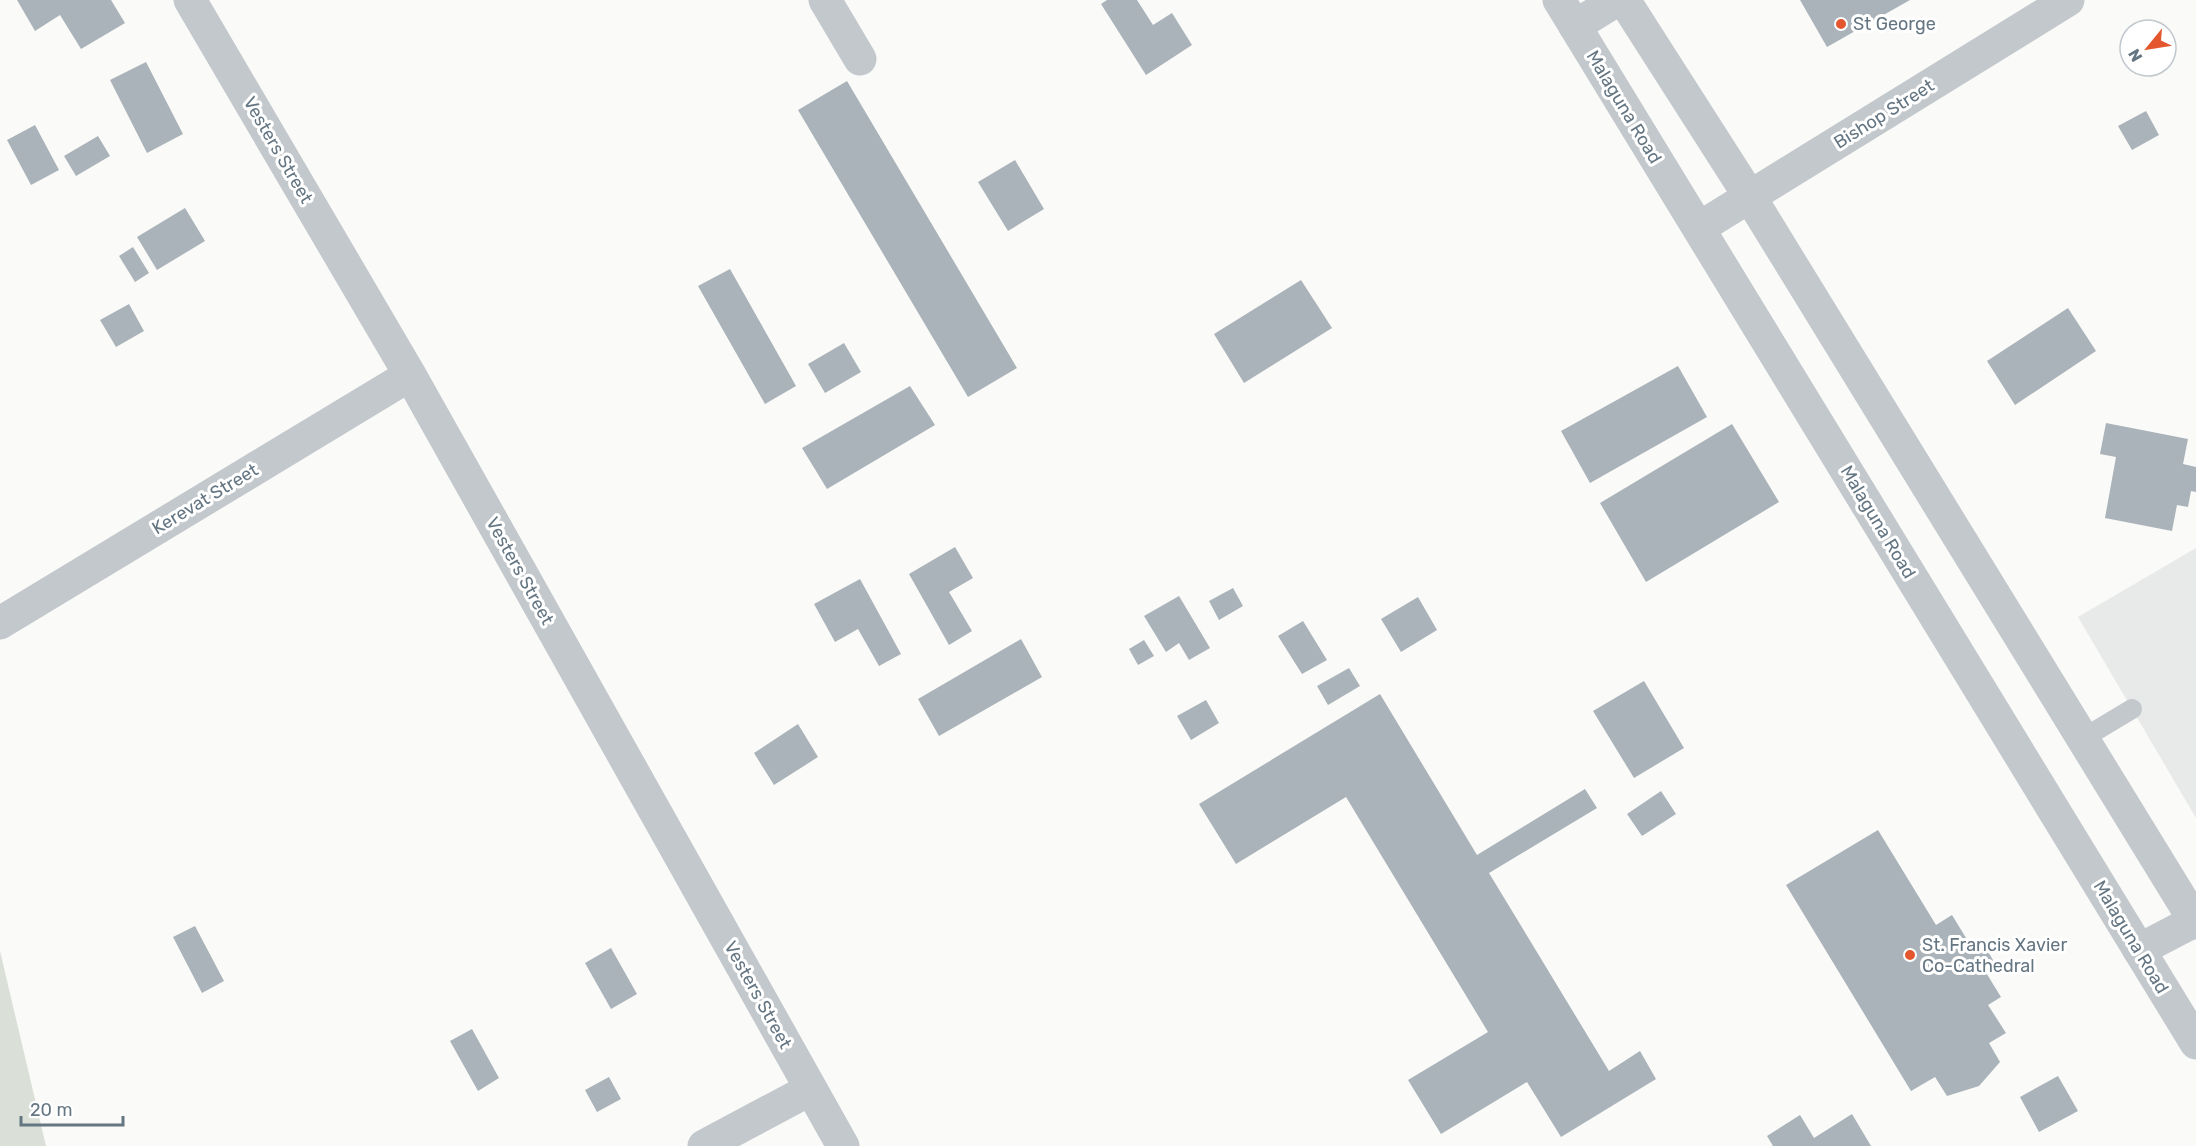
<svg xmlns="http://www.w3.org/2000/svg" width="2196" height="1146" font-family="Rubik,sans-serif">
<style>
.built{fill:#e8e9e9}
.green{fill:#dadfd7}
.building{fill:#aab3b9}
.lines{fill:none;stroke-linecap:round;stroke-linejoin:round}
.service{stroke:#c3c8cc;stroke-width:20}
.minor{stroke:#c3c8cc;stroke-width:33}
.tertiary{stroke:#c3c8cc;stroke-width:33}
.poi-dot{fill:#e4572e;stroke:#fff;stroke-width:2}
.labels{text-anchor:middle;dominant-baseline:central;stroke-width:6;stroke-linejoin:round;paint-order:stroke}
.poi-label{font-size:18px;fill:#657683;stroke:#fff;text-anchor:start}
.street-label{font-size:18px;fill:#657683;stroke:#fff}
</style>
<rect width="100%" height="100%" fill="#fafaf8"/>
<!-- built -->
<path class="built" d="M2196 548V818L2078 617Z"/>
<!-- green -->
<path class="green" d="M0 951 46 1146H0Z"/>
<!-- building -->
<path class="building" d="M17 0H111L125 23 81 49 60 15 35 31Z
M1107 0H1137L1153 25 1172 13 1192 45 1146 75 1101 4Z
M1800 0H1910L1827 47Z
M146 62 183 134 147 153 110 80Z
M847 81 1017 368 968 397 798 110Z
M2146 111 2159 135 2132 150 2118 126Z
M35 125 59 170 31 185 7 140Z
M98 136 110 156 76 176 64 156Z
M1015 160 1044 209 1008 231 978 182Z
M185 208 205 241 157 270 137 237Z
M133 247 149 273 135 282 119 256Z
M730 269 796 386 765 404 698 286Z
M1301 280 1332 328 1244 383 1214 334Z
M129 304 144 331 116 347 100 320Z
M2068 308 2096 351 2015 405 1987 361Z
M844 343 861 372 825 393 808 364Z
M1678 366 1707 417 1590 483 1561 431Z
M910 386 935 425 827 489 802 448Z
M2106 423 2188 439 2183 464 2196 467V492L2191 491 2188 507 2177 505 2172 531 2105 518 2116 457 2100 454Z
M1732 424 1779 502 1646 582 1600 503Z
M955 547 973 578 949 592 972 631 949 645 909 574Z
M860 579 901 654 879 666 858 629 835 642 814 604Z
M1233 588 1243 606 1219 620 1209 601Z
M1179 596 1210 648 1189 660 1179 643 1166 652 1144 616Z
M1418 597 1437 630 1401 652 1381 619Z
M1303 621 1327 660 1302 674 1278 636Z
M1021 639 1042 677 939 736 918 699Z
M1144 640 1154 656 1138 665 1129 649Z
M1349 668 1360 686 1328 705 1317 686Z
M1644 681 1684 748 1634 778 1593 711Z
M1380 694 1477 855 1585 789 1597 808 1489 873 1609 1071 1640 1051 1656 1079 1561 1137 1527 1082 1441 1134 1408 1080 1488 1032 1346 797 1236 864 1199 804Z
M1206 700 1219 723 1191 740 1177 716Z
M798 724 818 757 774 785 754 753Z
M1661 791 1676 814 1642 836 1627 814Z
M1878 830 1936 925 1952 915 1971 946 1981 940 1996 965 1985 971 2001 997 1988 1005 2006 1033 1989 1043 2000 1062 1979 1086 1947 1096 1935 1077 1911 1091 1786 885Z
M195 926 224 981 202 993 173 937Z
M611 948 637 994 611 1009 585 963Z
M472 1029 499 1078 478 1091 450 1041Z
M2058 1076 2078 1111 2039 1132 2020 1097Z
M609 1077 621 1099 597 1112 585 1090Z
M1852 1114 1871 1146H1773L1767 1136 1800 1115 1814 1138Z"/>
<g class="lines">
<!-- service -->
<path class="service" d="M2082 739 2132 709"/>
<!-- minor -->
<path class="minor" d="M190 0 410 375 843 1146
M825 0 860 59
M1575 26 1617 0
M1699 228 2068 0
M0 623 410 375
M2139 950 2196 920
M704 1146 811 1089"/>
<!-- tertiary -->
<path class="tertiary" d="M1559 0 2196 1043
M1624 0 1750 197 2196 923"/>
</g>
<!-- markers -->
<g class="poi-dot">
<circle cx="1841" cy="24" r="6"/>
<circle cx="1910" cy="955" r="6"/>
</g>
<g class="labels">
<!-- poi labels -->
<g class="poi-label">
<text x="1853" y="24">St George</text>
<text x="1922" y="945">St. Francis Xavier<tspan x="1922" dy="21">Co-Cathedral</tspan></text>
</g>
<!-- street labels -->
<g class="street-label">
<text transform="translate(1624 107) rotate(59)">Malaguna Road</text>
<text transform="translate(1884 114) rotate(-32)">Bishop Street</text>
<text transform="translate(278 150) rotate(60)">Vesters Street</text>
<text transform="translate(205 499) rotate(-31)">Kerevat Street</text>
<text transform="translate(1878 522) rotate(59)">Malaguna Road</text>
<text transform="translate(520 571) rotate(61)">Vesters Street</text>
<text transform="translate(2131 937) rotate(59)">Malaguna Road</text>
<text transform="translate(758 995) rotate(61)">Vesters Street</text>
</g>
</g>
<!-- north arrow -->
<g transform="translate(2148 48) rotate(240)"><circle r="28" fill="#ffffff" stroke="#c1c8cd" stroke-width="1.5"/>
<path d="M0-4.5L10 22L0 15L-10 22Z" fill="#e4572e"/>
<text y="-9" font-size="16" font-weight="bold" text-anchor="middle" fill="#657683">N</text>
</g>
<!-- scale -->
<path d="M21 1116v9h102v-9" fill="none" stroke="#657683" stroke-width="3"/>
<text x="30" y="1116" font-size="18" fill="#657683" stroke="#ffffff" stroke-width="4.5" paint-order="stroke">20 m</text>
</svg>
